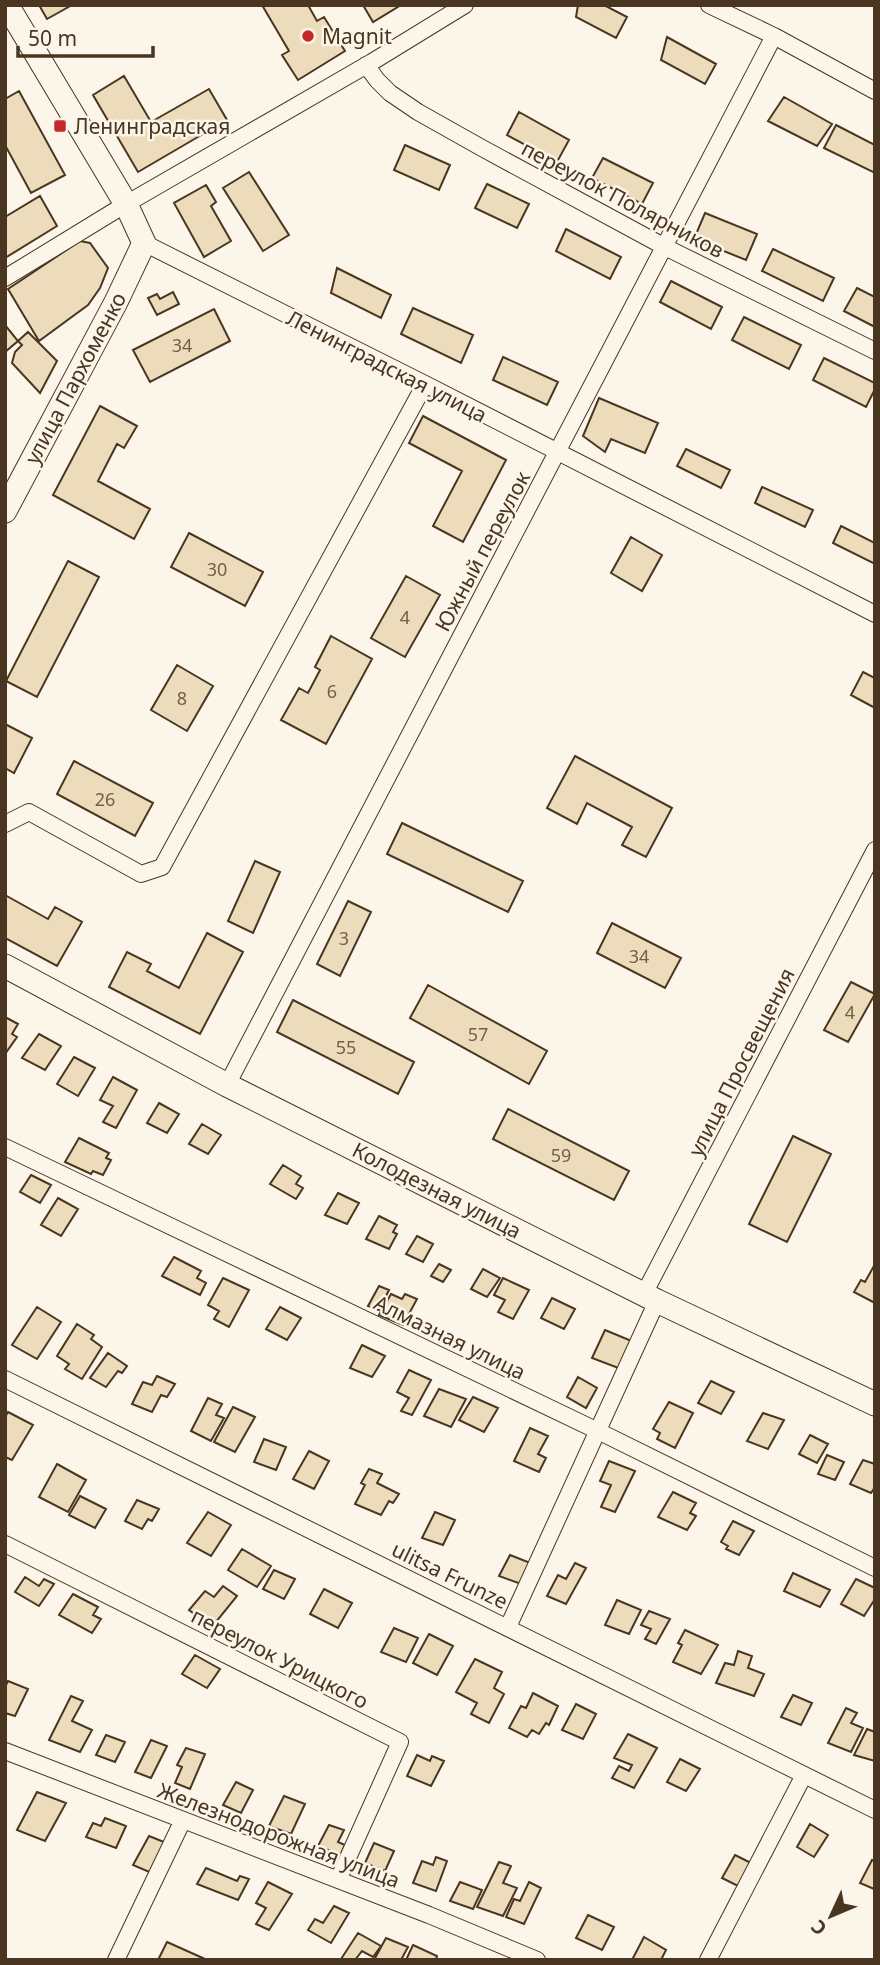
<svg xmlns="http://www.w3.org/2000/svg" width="880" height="1965" font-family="'Noto Sans',sans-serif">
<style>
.building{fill:#ecdcbc;stroke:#4a3520;stroke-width:2}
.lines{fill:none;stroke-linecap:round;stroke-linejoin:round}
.street-casing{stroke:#4a3520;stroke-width:18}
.secondary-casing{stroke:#4a3520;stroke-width:25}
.street{stroke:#fbf6e9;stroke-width:16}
.secondary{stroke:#fbf6e9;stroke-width:23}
.poi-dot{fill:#c62828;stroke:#fbf6e9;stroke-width:2.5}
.labels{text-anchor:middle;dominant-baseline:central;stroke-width:5;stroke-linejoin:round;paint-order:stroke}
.number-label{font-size:18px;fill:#725f47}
.poi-label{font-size:21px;fill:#4a3520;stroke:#fbf6e9;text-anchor:start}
.street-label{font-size:21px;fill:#4a3520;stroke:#fbf6e9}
</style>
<rect width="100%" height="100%" fill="#fbf6e9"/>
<!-- building -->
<path class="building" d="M39 5H72L47 19Z
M262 5H308L317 21 324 17 345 51 298 80 282 55 289 51Z
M363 5H401L373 22Z
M578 5H604L627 17 616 38 576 17Z
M667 37 716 64 705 84 661 60Z
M124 76 151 122 209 89 227 120 138 172 93 95Z
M19 91 65 175 31 193 5 145V99Z
M784 97 832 124 817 146 768 121Z
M519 112 569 140 557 162 507 135Z
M836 125 875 145V173L824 148Z
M405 145 450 165 439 190 394 170Z
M603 158 653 183 642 204 592 178Z
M249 172 289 235 263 251 223 188Z
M487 184 529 204 517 228 475 208Z
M206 185 216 202 211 206 231 241 204 257 174 203Z
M40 196 57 226 5 258V217Z
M705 213 757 234 746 260 694 239Z
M566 229 621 257 610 279 556 251Z
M80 241 90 243 108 268 100 288 88 305 39 341 8 289Z
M773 249 834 278 823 301 762 271Z
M337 268 391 295 381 318 331 293Z
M671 281 722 307 711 329 660 302Z
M857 288 875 297V327L844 311Z
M173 292 179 304 157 315 148 298 157 294 160 299Z
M413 308 473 335 461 363 401 334Z
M214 309 230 341 150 382 133 350Z
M744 317 801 345 789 369 732 340Z
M5 325 18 341 5 352Z
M28 332 57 361 40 393 12 363 15 352 22 345 18 341Z
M503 357 558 382 547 405 493 380Z
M824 358 875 383V389L866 407 813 380Z
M599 398 658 423 645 453 611 439 605 452 583 436Z
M100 406 137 426 124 448 117 444 98 481 150 509 134 539 53 495Z
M423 416 506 460 463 542 433 526 462 471 409 443Z
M686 449 730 470 721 488 677 466Z
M762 487 813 510 805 527 755 503Z
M841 526 875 543V564L833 543Z
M189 533 263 572 245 606 171 567Z
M631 537 662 555 642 591 611 573Z
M68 561 99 577 37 697 6 681Z
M406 576 440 595 405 657 371 638Z
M331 636 372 659 326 744 281 720 299 688 308 693 320 670 315 667Z
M177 665 213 686 187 731 151 710Z
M863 672 875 678V708L851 695Z
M5 724 32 738 14 773 5 768Z
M575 756 672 808 646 857 622 845 632 827 587 803 577 824 547 808Z
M74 761 153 803 135 836 57 794Z
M402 823 523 881 508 912 387 854Z
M255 861 280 872 253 933 228 921Z
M5 895 48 919 55 907 82 922 57 966 5 938Z
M348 901 371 912 340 976 317 964Z
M612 923 681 958 665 988 597 953Z
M207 933 243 952 200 1034 109 987 127 952 151 964 147 971 179 988Z
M851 982 875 994 848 1042 824 1030Z
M428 985 547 1051 529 1084 410 1018Z
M293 1000 414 1062 398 1094 277 1032Z
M5 1017 18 1024 12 1034 17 1037 5 1054Z
M39 1034 61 1046 45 1070 22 1058Z
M74 1057 95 1068 78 1096 57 1084Z
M113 1077 137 1090 116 1128 103 1122 113 1106 100 1100Z
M159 1103 179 1114 167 1133 147 1123Z
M508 1109 629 1171 614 1200 493 1139Z
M202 1124 221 1135 208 1154 189 1144Z
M793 1136 831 1154 787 1242 749 1224Z
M79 1138 109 1153 106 1158 111 1160 103 1175 93 1171 91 1174 65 1162Z
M283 1165 301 1176 296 1184 303 1188 296 1199 270 1184Z
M31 1175 51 1185 40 1203 20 1192Z
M338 1193 359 1203 347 1224 325 1215Z
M58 1198 78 1209 61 1236 41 1225Z
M379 1216 397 1225 393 1232 397 1234 389 1249 366 1239Z
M417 1236 433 1244 423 1262 406 1254Z
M174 1257 201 1271 197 1278 206 1283 200 1295 162 1276Z
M439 1264 451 1270 443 1282 431 1276Z
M875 1264V1303L854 1292 861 1280 865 1282Z
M483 1269 500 1278 487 1297 471 1289Z
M223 1278 249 1290 229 1327 214 1319 219 1311 208 1305Z
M503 1278 529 1290 513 1319 498 1312 505 1300 494 1295Z
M379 1286 389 1290 379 1310 368 1306Z
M391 1294 402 1299 405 1294 417 1299 403 1325 379 1315Z
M552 1298 575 1309 564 1329 541 1318Z
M37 1307 61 1322 37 1359 12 1345Z
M280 1307 301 1318 287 1340 266 1329Z
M77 1324 94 1335 91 1339 102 1347 82 1379 65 1369 69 1364 57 1356Z
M605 1330 634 1342 621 1369 592 1358Z
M362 1345 385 1356 372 1377 350 1368Z
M108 1353 127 1366 122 1373 118 1371 106 1387 90 1378Z
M409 1370 431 1380 412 1415 401 1411 409 1398 397 1392Z
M157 1376 175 1384 167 1397 161 1395 152 1412 132 1404 143 1382 152 1385Z
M578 1377 597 1388 586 1408 567 1397Z
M711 1381 734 1392 721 1414 698 1403Z
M439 1389 466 1399 451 1427 424 1416Z
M473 1397 498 1408 484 1432 459 1420Z
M208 1398 222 1404 216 1415 224 1418 211 1441 191 1431Z
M669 1402 693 1413 675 1448 657 1439 660 1433 653 1429Z
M233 1407 255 1417 235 1452 214 1442Z
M8 1412 33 1425 12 1460 5 1457V1417Z
M763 1413 784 1420 768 1449 747 1441Z
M530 1428 548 1436 538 1454 546 1458 539 1472 514 1461Z
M810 1435 828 1444 817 1463 799 1454Z
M264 1439 286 1447 276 1470 254 1462Z
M309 1451 329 1461 314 1489 293 1479Z
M827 1455 844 1462 835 1480 818 1474Z
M863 1460 875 1464V1487L871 1493 850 1484Z
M609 1461 635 1471 615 1512 601 1507 611 1485 600 1481Z
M57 1464 86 1480 68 1512 39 1497Z
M369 1469 382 1474 377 1483 399 1494 393 1503 389 1501 381 1515 355 1504 365 1485 361 1483Z
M673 1492 696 1503 690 1513 696 1516 687 1530 658 1517Z
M80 1496 106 1509 95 1528 69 1515Z
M137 1500 159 1509 152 1521 148 1519 142 1529 125 1521Z
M208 1512 231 1525 211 1556 187 1543Z
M435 1512 455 1520 443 1545 422 1538Z
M733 1521 754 1531 739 1555 726 1549 728 1546 721 1542Z
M242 1549 271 1566 257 1587 228 1570Z
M510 1555 533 1564 524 1585 499 1576Z
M575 1563 586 1568 566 1604 547 1596 558 1575 566 1579Z
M274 1570 295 1579 284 1599 263 1589Z
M793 1573 830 1590 820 1607 784 1591Z
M25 1577 39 1586 44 1579 54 1584 39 1606 15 1592Z
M856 1579 875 1588V1599L864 1616 841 1604Z
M223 1586 237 1596 212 1627 189 1610 205 1591 214 1597Z
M324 1589 352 1603 338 1628 310 1614Z
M73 1594 98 1607 93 1615 101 1619 92 1633 59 1615Z
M617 1600 641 1610 629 1634 605 1625Z
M649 1611 670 1619 656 1644 645 1639 651 1629 641 1625Z
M394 1628 418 1638 406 1662 381 1652Z
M685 1630 718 1645 701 1674 673 1662 682 1645 678 1643Z
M429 1634 453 1646 437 1675 413 1663Z
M738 1651 752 1656 748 1668 764 1674 754 1696 716 1683 725 1663 734 1665Z
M195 1655 220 1669 207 1688 182 1674Z
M475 1659 502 1672 494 1688 504 1694 489 1723 471 1714 477 1703 456 1692Z
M8 1681 28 1689 15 1716 5 1713V1687Z
M533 1693 558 1706 549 1725 546 1723 539 1734 532 1730 527 1737 509 1728 521 1706 526 1708Z
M793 1695 812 1703 801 1725 781 1717Z
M71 1696 83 1701 72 1721 92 1730 80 1752 49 1740Z
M576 1704 596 1714 583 1739 562 1730Z
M846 1708 857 1713 851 1723 863 1728 851 1752 828 1743Z
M867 1729 875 1732V1761L854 1755Z
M628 1734 657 1748 634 1788 612 1778 619 1766 629 1771 632 1765 614 1758Z
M106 1735 125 1742 115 1762 96 1755Z
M151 1740 167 1746 151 1778 135 1772Z
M186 1748 205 1754 190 1789 175 1783 182 1767 177 1765Z
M417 1755 430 1761 432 1756 444 1761 431 1786 407 1776Z
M680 1759 700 1769 686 1791 667 1782Z
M236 1782 253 1790 241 1813 223 1805Z
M37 1792 66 1803 45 1841 17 1830Z
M284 1796 305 1804 291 1834 269 1826Z
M105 1818 126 1826 116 1848 86 1837 93 1823 101 1826Z
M810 1824 828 1835 814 1857 797 1847Z
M329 1825 344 1830 338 1842 345 1845 338 1861 330 1858 333 1852 318 1846Z
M149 1836 169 1844 154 1874 133 1865Z
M374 1843 394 1851 385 1871 365 1863Z
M735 1855 755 1865 742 1888 722 1878Z
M436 1857 447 1861 436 1891 413 1883 422 1861 433 1865Z
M872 1860 875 1861 874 1889 860 1883Z
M499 1862 511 1866 503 1883 517 1888 503 1916 477 1907Z
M206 1868 237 1881 240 1876 249 1879 238 1900 197 1884Z
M268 1882 292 1894 269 1930 256 1924 266 1908 256 1903Z
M460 1882 482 1890 473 1909 450 1901Z
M529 1882 541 1888 524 1924 506 1917 514 1899 520 1901Z
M334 1906 349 1913 331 1943 308 1930 315 1919 323 1923Z
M588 1915 614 1927 602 1950 576 1938Z
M358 1933 381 1946 373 1957 362 1951 355 1960 341 1959Z
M644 1937 666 1950 661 1960H632Z
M386 1938 408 1947 401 1960H374Z
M167 1942 205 1959 158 1960Z
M413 1945 437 1956 436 1960H406Z"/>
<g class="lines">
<!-- street casing -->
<g class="street-casing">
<path id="street" d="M709 5 774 36 875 91
M366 65 377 80 390 93 418 112 482 148 665 247 875 351
M144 243 425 384 875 614
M5 278 126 204 372 62 465 5
M5 824 29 812 141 874 162 867 425 384
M227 1085 774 36
M5 1147 598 1431 875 1568
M644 1294 875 850
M5 1379 875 1810
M5 1544 400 1742 338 1880
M508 1627 657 1301
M5 1751 429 1915 537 1960
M116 1960 183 1820
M708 1960 804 1775"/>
</g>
<!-- secondary casing -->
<g class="secondary-casing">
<path id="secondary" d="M5 511 116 302 144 243 126 204 7 5
M5 966 227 1085 657 1301 875 1404"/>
</g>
<!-- street -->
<use href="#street" class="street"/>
<!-- secondary -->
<use href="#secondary" class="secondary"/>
</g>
<!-- markers -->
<g class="poi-dot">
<circle cx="308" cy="36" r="7"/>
<rect x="53" y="119" width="14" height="14" rx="3.5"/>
</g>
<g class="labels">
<!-- number labels -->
<g class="number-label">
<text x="182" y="345">34</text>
<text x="217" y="569">30</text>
<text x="405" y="617">4</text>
<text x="332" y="691">6</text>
<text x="182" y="698">8</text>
<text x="105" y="799">26</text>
<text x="344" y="938">3</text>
<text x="639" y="956">34</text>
<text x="850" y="1012">4</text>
<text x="478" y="1034">57</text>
<text x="346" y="1047">55</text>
<text x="561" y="1155">59</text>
</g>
<!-- poi labels -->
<g class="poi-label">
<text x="322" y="36">Magnit</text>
<text x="74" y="126">Ленинградская</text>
</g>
<!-- street labels -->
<g class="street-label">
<text transform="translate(623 199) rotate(28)">переулок Полярников</text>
<text transform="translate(387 366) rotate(27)">Ленинградская улица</text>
<text transform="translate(75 378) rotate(-62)">улица Пархоменко</text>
<text transform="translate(482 551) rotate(-62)">Южный переулок</text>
<text transform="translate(741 1062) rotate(-63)">улица Просвещения</text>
<text transform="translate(437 1190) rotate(27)">Колодезная улица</text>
<text transform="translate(450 1337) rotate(26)">Алмазная улица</text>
<text transform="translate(450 1575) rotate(26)">ulitsa Frunze</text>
<text transform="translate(280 1658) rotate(27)">переулок Урицкого</text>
<text transform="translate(279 1835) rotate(21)">Железнодорожная улица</text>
</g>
</g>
<!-- border -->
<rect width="880" height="1965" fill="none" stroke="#4a3520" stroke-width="14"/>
<!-- north arrow -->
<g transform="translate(831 1916) rotate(226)" stroke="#fbf6e9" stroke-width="5" paint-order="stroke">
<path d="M0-5L12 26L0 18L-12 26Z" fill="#4a3520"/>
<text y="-10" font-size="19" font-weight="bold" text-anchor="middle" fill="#4a3520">С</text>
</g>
<!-- scale -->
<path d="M18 46v10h135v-10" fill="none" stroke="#4a3520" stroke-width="3.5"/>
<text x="28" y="46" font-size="21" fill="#4a3520" stroke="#fbf6e9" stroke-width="5" paint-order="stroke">50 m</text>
</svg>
